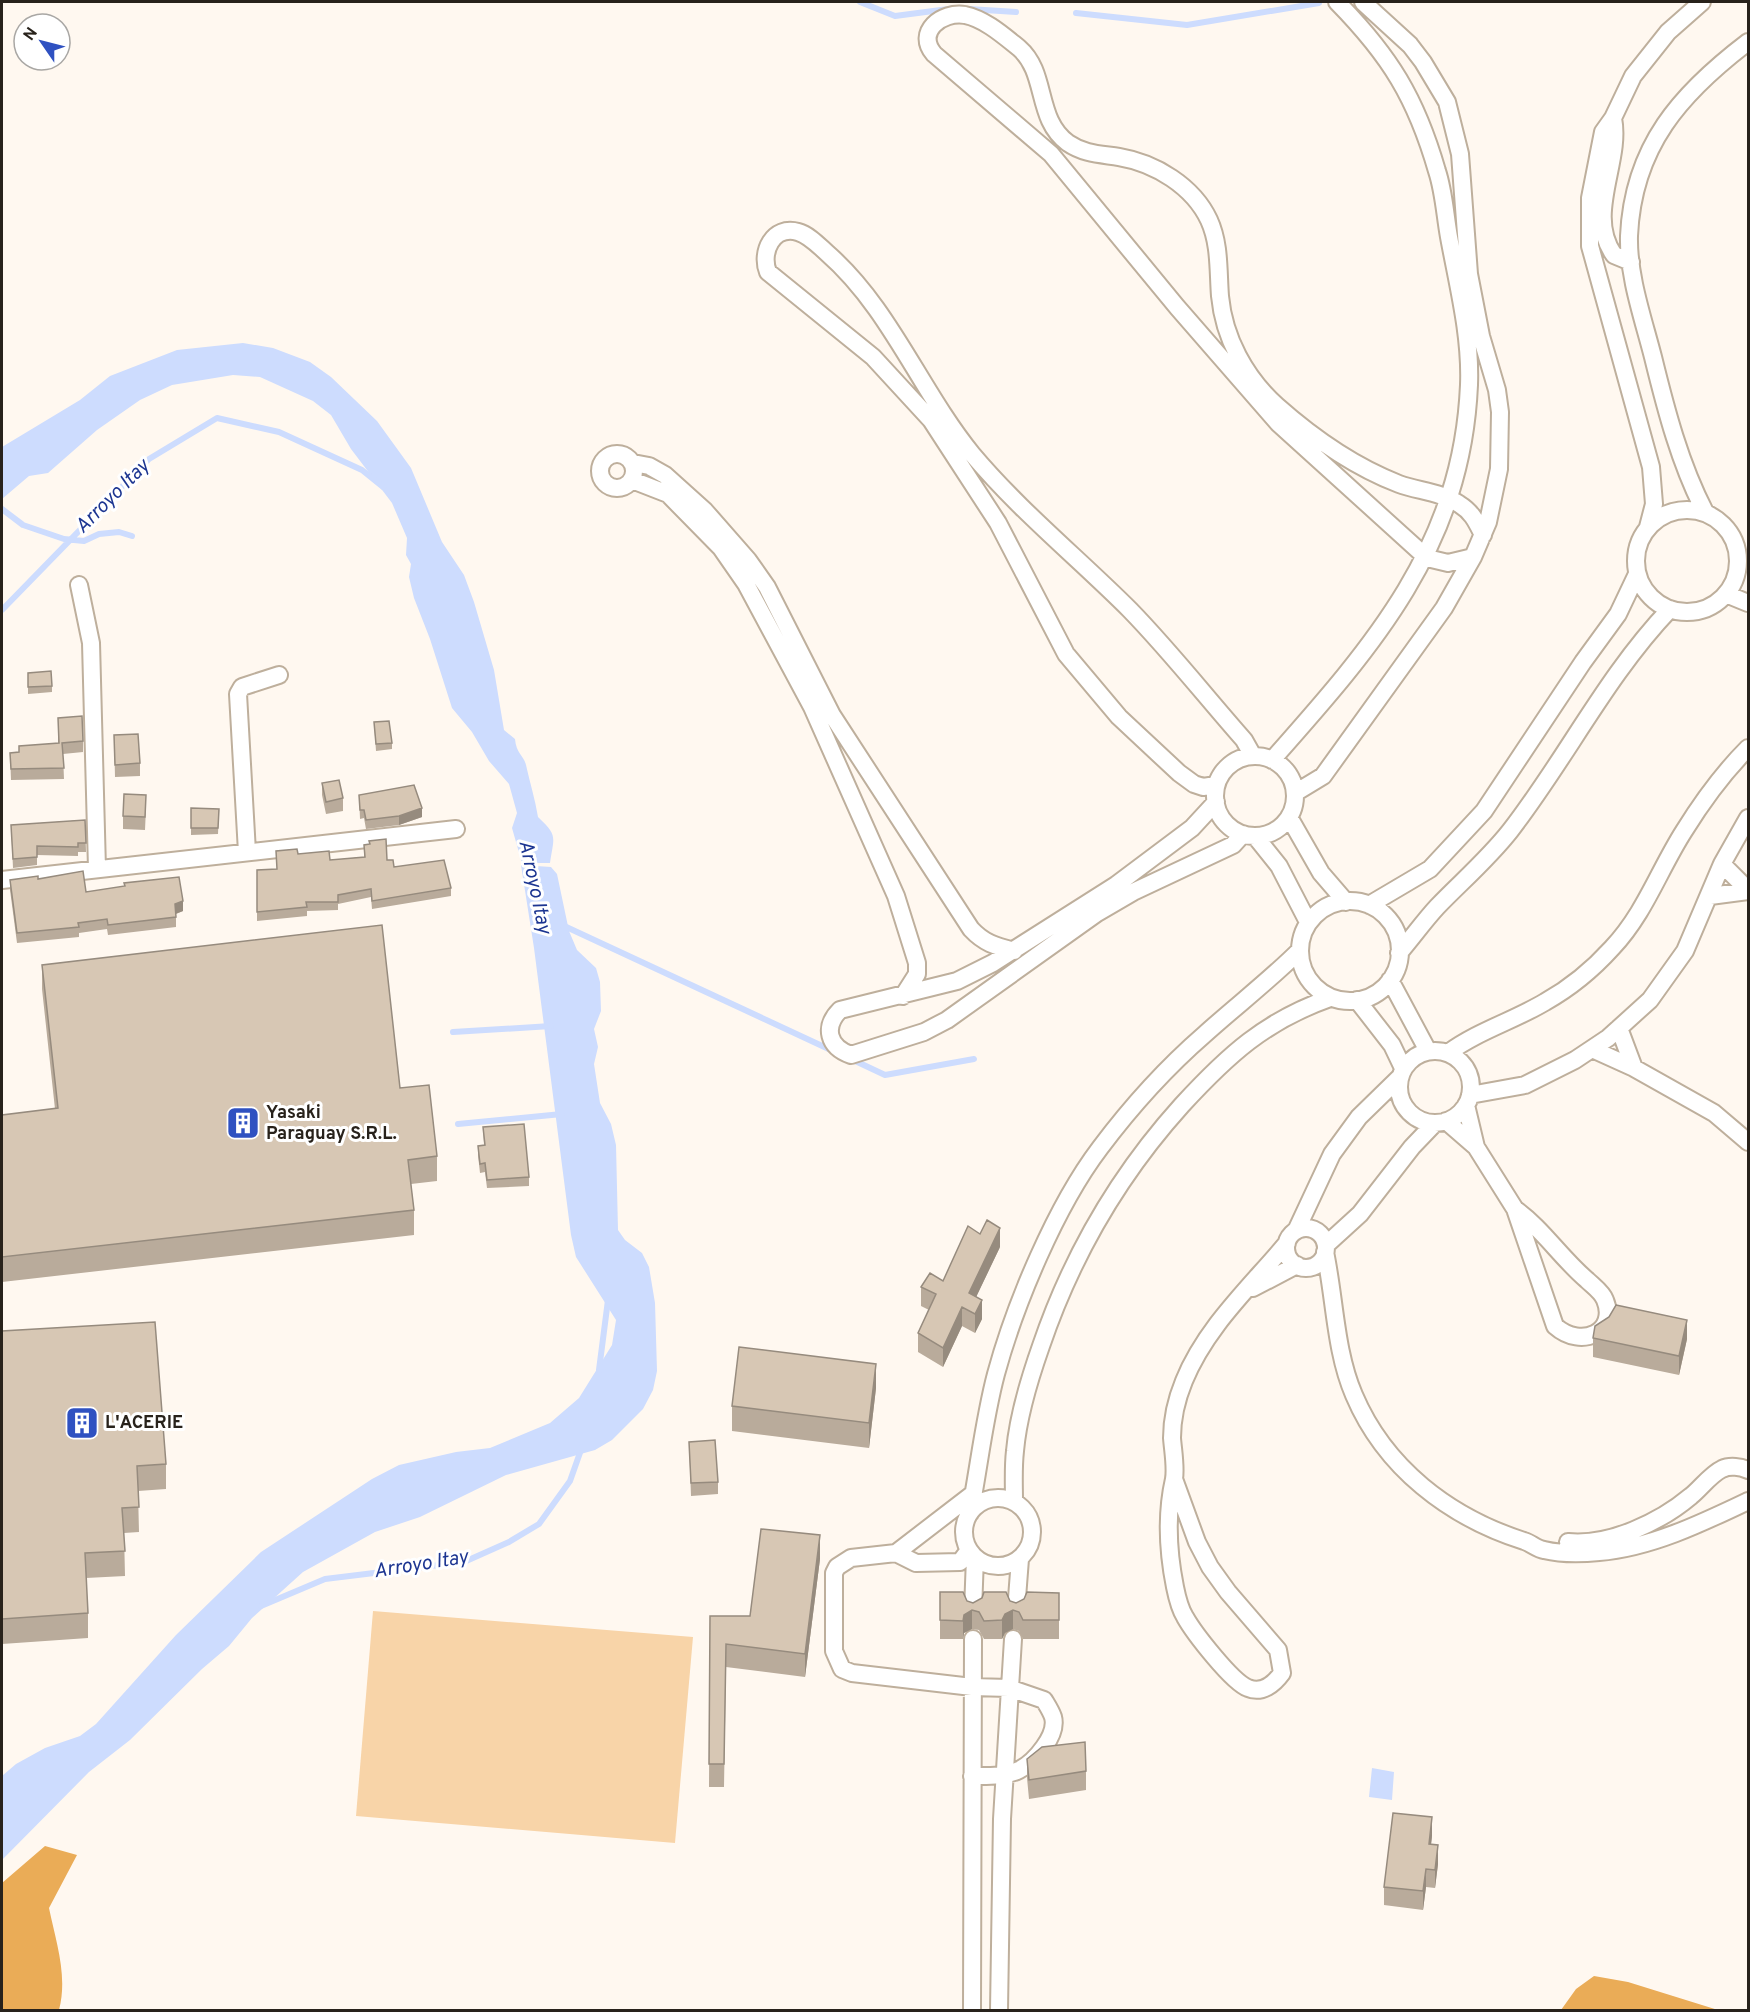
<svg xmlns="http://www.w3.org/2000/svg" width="1750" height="2012" font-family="Overpass,sans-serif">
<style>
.green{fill:#f8d4a8}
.forest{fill:#eaac57}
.water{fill:#cddcfe}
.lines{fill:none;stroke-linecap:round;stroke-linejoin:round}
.stream{stroke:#cddcfe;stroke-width:6}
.street-casing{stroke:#beaf9c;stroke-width:20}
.street{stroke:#fff;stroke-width:16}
.wall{fill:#b9ab9b}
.shaded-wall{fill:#968b7e}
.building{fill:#d7c7b4;stroke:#968b7e;stroke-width:1.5}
.labels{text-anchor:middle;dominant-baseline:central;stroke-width:6;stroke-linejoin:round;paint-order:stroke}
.poi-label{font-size:18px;font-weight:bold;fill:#28221b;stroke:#fff;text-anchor:start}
.water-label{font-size:20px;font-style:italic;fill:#1c3591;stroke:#fff}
</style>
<rect width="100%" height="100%" fill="#fff8f0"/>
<!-- green -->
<path class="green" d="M373 1611 693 1637 675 1843 356 1816Z"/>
<!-- forest -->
<path class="forest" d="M45 1846 77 1855 49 1908C56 1942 68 1976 59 2010H2V1883Z
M1594 1976 1628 1982 1718 2010H1561L1576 1989Z"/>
<!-- water -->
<path class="water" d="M243 343 273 348 310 362 331 377 377 421 411 468 442 542 464 575 474 602 494 670 504 730 515 739C516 753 524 756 526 765 530 783 535 799 538 817 558 836 554 836 550 863H522L512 828 517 813 509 784 489 761 472 732 452 708 430 639 414 598 409 577 411 564 406 555 407 538 392 503 351 449 331 415 313 401 260 377 233 375 172 385 140 400 97 430 48 473 29 476 2 499V447L80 400 110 376 177 350Z
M521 865 551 867 557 874 569 931 577 950 596 968 600 982 601 1011 594 1029 598 1047 594 1064 600 1103 611 1124 616 1145 618 1230 625 1240 642 1253 649 1267 655 1303 657 1371 653 1390 643 1409 612 1440 595 1450 506 1475 420 1517 375 1532 303 1572 252 1618 229 1646 202 1669 130 1740 89 1772 2 1860V1776L16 1764 45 1748 80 1736 96 1724 176 1635 261 1552 372 1479 399 1465 456 1452 490 1448 550 1423 579 1398 612 1345 616 1320 576 1257 571 1235 534 948Z
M1372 1768 1394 1772 1392 1800 1369 1797Z"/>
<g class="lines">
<!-- stream -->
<path class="stream" d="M860 2 895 16 956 8
M969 9 1016 12
M1076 13 1187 25 1319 3
M2 509 23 525 64 539 84 541 99 534 119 532 132 536
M2 610 149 459 217 418 279 432 362 470 383 487
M562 925 833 1051
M453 1032 551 1026
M851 1059 885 1075 974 1059
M458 1124 562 1114
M599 1370 608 1300
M261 1606 325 1579 464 1562 509 1542 539 1524 570 1481 582 1447"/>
<!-- street casing -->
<g class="street-casing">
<path id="street" d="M1613 118C1622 162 1585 214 1614 255L1631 262
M600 471a17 17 0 1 1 34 0a17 17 0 1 1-34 0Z
M633 463 649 466 665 475 705 511 748 560 767 587 832 715 971 929C984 943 995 946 1014 951
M632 480 668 494 721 548 746 584 812 707 896 896 917 963V974L903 996
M1636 561a51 51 0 1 1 102 0a51 51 0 1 1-102 0Z
M1705 512C1680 464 1666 410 1653 357 1643 318 1628 276 1629 236 1633 146 1681 93 1748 42
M1648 527 1654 504 1651 467 1590 246V198L1603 132 1613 118 1633 76 1668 32 1702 2
M1473 557 1448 563 1427 558 1278 423 1177 307 1051 154 934 54C915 32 942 11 965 15 985 19 1004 36 1019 48 1048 73 1035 119 1068 143 1084 154 1100 154 1119 157 1155 163 1193 186 1209 220 1220 244 1218 270 1220 296 1224 338 1245 377 1277 406 1312 437 1355 467 1399 484 1418 491 1441 492 1459 504 1472 512 1476 521 1483 535
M79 585 91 643 97 869
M1726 594 1748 603
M1215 796a40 40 0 1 1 80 0a40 40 0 1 1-80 0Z
M1272 760C1373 646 1462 546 1469 385 1471 336 1458 286 1449 237 1445 215 1444 192 1437 171 1416 98 1390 56 1337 2
M1216 785 1203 787 1194 784 1179 773 1119 717 1066 654 998 523 931 420 873 357 768 272C760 252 773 225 798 232 809 235 818 245 827 253 890 308 920 390 972 454 1020 511 1078 558 1130 610 1170 651 1206 697 1244 740L1253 756
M1295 793 1323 776 1444 608 1473 557 1488 522 1499 469 1500 412 1497 390 1481 336 1469 274 1460 154 1447 102 1423 62 1410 45 1363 2
M1216 802 1192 828 1116 885 993 963 957 981 840 1010C823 1027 828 1047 851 1055L924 1032 947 1020 1097 913 1133 892 1233 845 1243 834
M1289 817 1321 873 1346 902
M1255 836 1279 866 1308 922
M247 852 238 694 242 687 279 675
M1722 864 1748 890
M2 880 456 829
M1710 896 1748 891
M1300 951a50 50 0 1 1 100 0a50 50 0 1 1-100 0Z
M1369 905 1430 869 1484 811 1583 662 1618 614 1637 574
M1399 953C1412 938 1424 921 1437 907 1461 882 1488 859 1510 831 1566 759 1606 676 1670 609
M1390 980 1428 1051
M1357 1000 1392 1045 1403 1068
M1619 1028 1634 1068
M1592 1049 1634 1068 1714 1113 1748 1142
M1399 1087a36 36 0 1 1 72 0a36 36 0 1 1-72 0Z
M1448 1053C1478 1031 1513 1021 1545 1002 1570 988 1593 969 1612 948 1645 913 1659 870 1684 831 1702 802 1724 772 1748 748
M1470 1095 1525 1085 1575 1060 1608 1038 1650 1000 1685 951 1722 864 1748 818
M1466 1105 1476 1147
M1446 1121 1476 1147 1515 1209 1555 1326C1582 1350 1618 1331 1605 1300 1602 1292 1593 1286 1587 1280 1561 1258 1542 1228 1515 1209
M1286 1248a20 20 0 1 1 40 0a20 20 0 1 1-40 0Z
M1296 1231 1332 1154 1359 1117 1399 1078
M1326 1245 1360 1214 1412 1147 1435 1123
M1325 1252C1335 1299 1335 1351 1354 1395 1385 1468 1449 1517 1524 1541 1531 1543 1537 1549 1544 1550 1561 1554 1581 1554 1599 1552 1650 1548 1702 1523 1748 1501
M1253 1288 1297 1265
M1174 1479 1197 1542 1210 1567 1228 1592 1278 1650 1282 1673C1274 1684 1262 1694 1248 1688 1232 1682 1194 1633 1185 1617 1180 1609 1177 1597 1175 1587 1168 1552 1166 1514 1174 1479 1176 1467 1173 1451 1172 1438 1172 1420 1177 1398 1184 1381 1206 1327 1250 1287 1287 1243
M964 1532a34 34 0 1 1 68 0a34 34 0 1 1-68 0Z
M1014 1501C1014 1485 1013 1468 1015 1451 1018 1416 1029 1380 1041 1346 1072 1255 1117 1177 1182 1105 1228 1055 1265 1021 1330 998
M970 1513C979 1467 984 1419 996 1374 1015 1304 1056 1206 1100 1148 1130 1108 1167 1067 1205 1034 1236 1006 1270 980 1300 950
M1568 1542C1610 1546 1660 1522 1691 1496 1700 1489 1711 1474 1722 1469 1730 1465 1741 1467 1748 1470
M896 1553 916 1563 960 1562 969 1550
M973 1611 975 1557
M1016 1611 1020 1559
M972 1776C987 1776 1005 1777 1019 1770 1035 1762 1058 1735 1053 1717 1051 1711 1047 1705 1044 1700L1009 1688 972 1687 852 1673 842 1669 834 1651V1573L837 1567 851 1558 896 1553 974 1493
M972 2010 973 1639
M999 2010 1002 1819 1013 1639"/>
</g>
<!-- street -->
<use href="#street" class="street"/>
</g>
<!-- wall -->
<path class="wall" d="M28 673 52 686V692L28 694Z
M58 718 83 741V752L63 754 64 779 11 780 10 753 19 752 58 743Z
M374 722 392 743V749L376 751Z
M114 735 140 763V776L115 777Z
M322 783 343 798V811L326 814 322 795Z
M359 795 422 817 399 825 366 829 364 818 360 819Z
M146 808 145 830 123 829V816Z
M191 808 219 809 218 834 191 835Z
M85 820 86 852H78V856L37 855V865L13 868 11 825Z
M369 841 394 867 451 888V896L372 909 371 897 338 904V910L307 911V916L257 921V870L277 869 276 851 298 854 330 860 364 857V845L369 844Z
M38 879 86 892 183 911 176 914V927L108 935 107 929 79 933V937L17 943 10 890V880Z
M42 965 400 1088 437 1156V1181L411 1184 414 1210V1235L2 1282V1115L55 1109 42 989Z
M483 1127 529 1177V1186L487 1188 485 1172 480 1173 478 1155V1146L484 1145Z
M1000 1247 976 1297 982 1319 975 1333 962 1326 943 1367 918 1352V1333L929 1310 921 1306V1287L943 1281Z
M2 1331 166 1464V1489L138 1491 139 1532 124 1533 125 1576 86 1578 88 1613V1638L2 1644Z
M1593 1338 1687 1339 1679 1375 1593 1357Z
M876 1388 869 1448 732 1431V1406Z
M689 1442 718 1482V1494L691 1496Z
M820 1559 805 1677 726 1667 724 1787H709L710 1616H750Z
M940 1592 973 1603 1010 1601 1016 1603 1024 1599 1059 1593V1639H1023L1019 1631 1013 1629 1005 1633 1002 1639H984L979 1630 972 1629 964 1633 963 1639H940Z
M1027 1759 1086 1771V1790L1029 1799 1027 1778Z
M1432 1836 1431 1844 1438 1864 1435 1888 1426 1887 1423 1910 1384 1905V1887Z"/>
<!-- shaded-wall -->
<path class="shaded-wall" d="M422 808V817L399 825V816Z
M183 901V911L175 914V904Z
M1000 1228V1247L969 1312V1293Z
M982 1300V1319L975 1333V1314Z
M962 1307V1326L943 1367V1348Z
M1687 1320V1339L1679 1375V1356Z
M876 1364V1388L869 1448V1423Z
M820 1535V1559L805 1677V1654Z
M972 1610V1629L964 1633 963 1639V1621L964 1615Z
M1013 1610V1629L1005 1633 1002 1639V1620L1005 1614Z
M1432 1817V1836L1429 1862V1844Z
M1438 1845V1864L1435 1888V1870Z
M1426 1869V1887L1423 1910V1891Z"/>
<!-- building -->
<path class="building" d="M51 671 52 686 28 687V673Z
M82 716 83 741 62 743 64 768 11 769 10 753 19 752V746L59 743 58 718Z
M389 721 392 743 376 744 374 722Z
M138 734 140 763 115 765 114 735Z
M339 780 343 798 326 802 322 783Z
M414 785 422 808 399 816 366 820 364 810H360L359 795Z
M124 794 146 795 145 817 123 816Z
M191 808 219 809 218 828H191Z
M85 820 86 843H78V847L37 846V857L13 859 11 825Z
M386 839 387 860H393L394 867 444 860 451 888 372 901 371 889 338 895V902H306L307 907 257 912V870L277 869 276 851 297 849 298 854 329 851 330 860 365 857 364 845 370 844 369 841Z
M83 871 86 892 125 886 124 883 179 877 183 901 175 904 176 917 108 925 107 919 78 923 79 927 17 933 10 880 38 876V879Z
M382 925 400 1088 429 1085 437 1156 408 1160 414 1210 2 1257V1115L58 1108 42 965Z
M524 1124 529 1177 487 1180 485 1163 480 1164 478 1146 485 1145 483 1127Z
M987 1220 1000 1228 969 1293 982 1300 975 1314 962 1307 943 1348 918 1333 936 1294 921 1287 930 1273 943 1281 968 1226 980 1234Z
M1616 1305 1687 1320 1679 1356 1593 1338 1595 1326 1609 1317Z
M155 1322 166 1464 137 1466 139 1507 122 1508 125 1551 85 1553 88 1613 2 1619V1331Z
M739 1347 876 1364 869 1423 732 1406Z
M715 1440 718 1482 691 1483 689 1442Z
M761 1529 820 1535 805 1654 726 1644 724 1764H709L710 1616H750Z
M940 1592H963L967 1601 973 1603 982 1598 984 1592H1006L1010 1601 1016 1603 1024 1599 1027 1592 1059 1593V1620H1023L1019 1612 1013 1610 1005 1614 1002 1620 984 1621 979 1612 972 1610 964 1615 963 1621 940 1620Z
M1085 1742 1086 1771 1029 1780 1027 1759 1042 1747Z
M1393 1813 1432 1817 1429 1844 1438 1845 1435 1870 1426 1869 1423 1891 1384 1887Z"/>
<!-- icons -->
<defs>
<g id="building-square" transform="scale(1.725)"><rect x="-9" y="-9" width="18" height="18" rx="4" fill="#2f51c1" stroke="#fff"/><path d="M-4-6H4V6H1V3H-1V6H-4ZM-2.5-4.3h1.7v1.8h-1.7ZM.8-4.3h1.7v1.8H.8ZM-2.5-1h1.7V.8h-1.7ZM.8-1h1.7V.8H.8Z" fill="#fff"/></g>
</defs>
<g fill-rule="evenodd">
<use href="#building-square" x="243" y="1123"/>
<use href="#building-square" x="82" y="1423"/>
</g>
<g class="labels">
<!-- poi labels -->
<g class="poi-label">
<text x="266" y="1113">Yasaki<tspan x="266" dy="21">Paraguay S.R.L.</tspan></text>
<text x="105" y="1423">L'ACERIE</text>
</g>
<!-- water labels -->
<g class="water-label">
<text transform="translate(113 497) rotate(-45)">Arroyo Itay</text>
<text transform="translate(534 887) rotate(78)">Arroyo Itay</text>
<text transform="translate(421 1565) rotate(-9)">Arroyo Itay</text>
</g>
</g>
<!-- border -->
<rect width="1750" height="2012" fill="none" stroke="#28221b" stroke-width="6"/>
<!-- north arrow -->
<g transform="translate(42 42) rotate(305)"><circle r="28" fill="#ffffff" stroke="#a9a7a4" stroke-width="1.5"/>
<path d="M0-4.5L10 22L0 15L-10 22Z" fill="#2f51c1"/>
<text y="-9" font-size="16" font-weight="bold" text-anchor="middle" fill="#28221b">N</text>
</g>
</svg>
